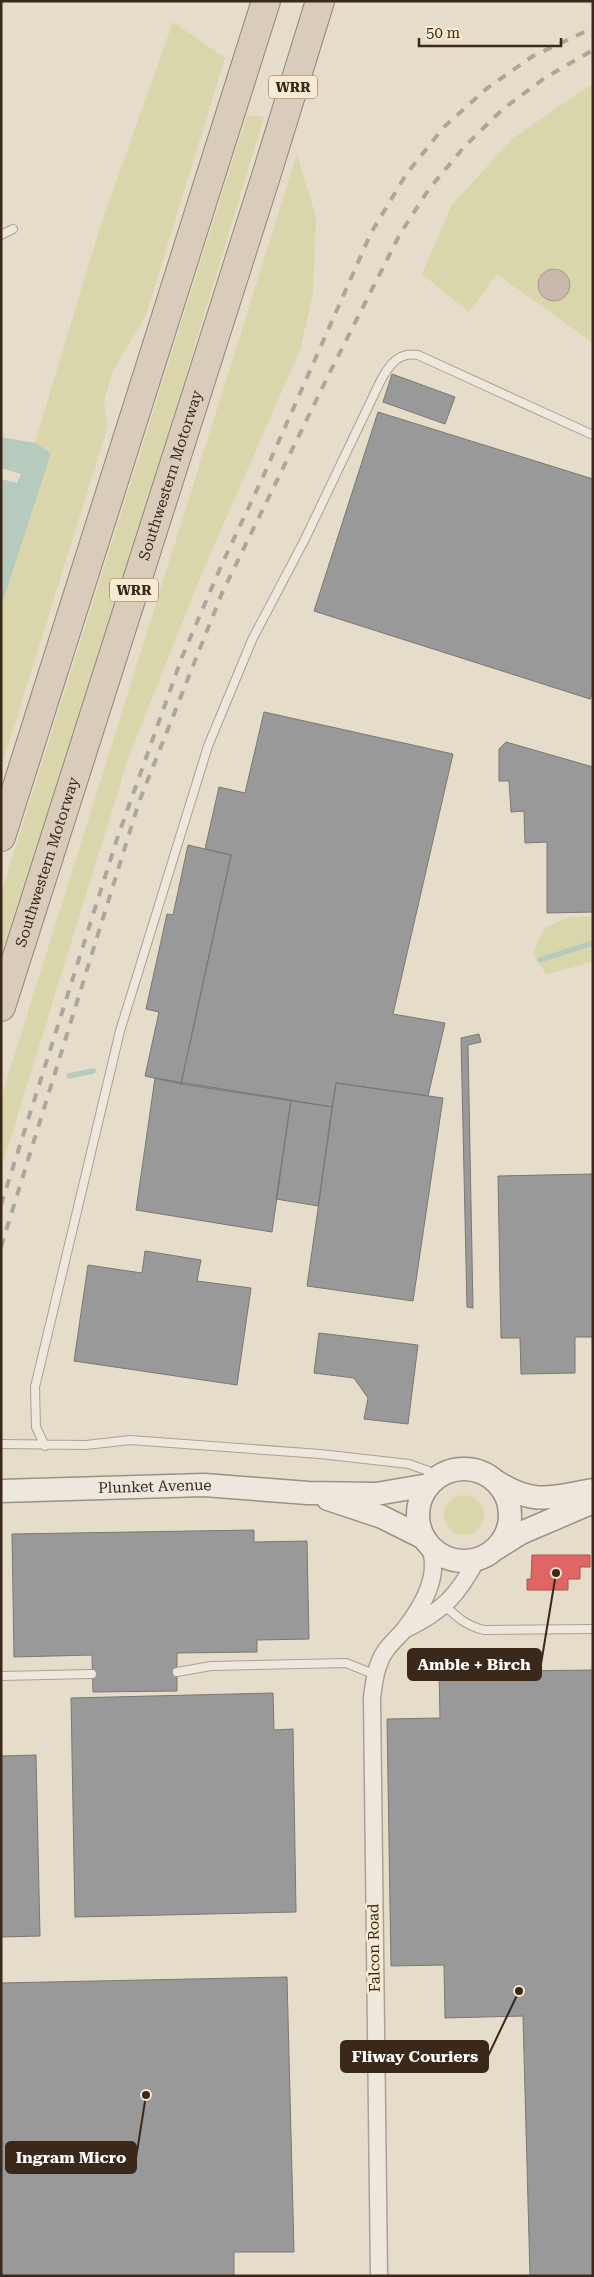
<svg xmlns="http://www.w3.org/2000/svg" width="594" height="2277" font-family="'Roboto Serif',serif">
<style>
.green{fill:#d9d6ab}
.water{fill:#b6cabd}
.shops{fill:#e06666;stroke:#ae5350}
.industry{fill:#999;stroke:#7c7773}
.lines{fill:none;stroke-linecap:round;stroke-linejoin:round}
.stream{stroke:#b6cabd;stroke-width:5.5}
.building{fill:#cab9aa;stroke:#a69789}
.service-casing{stroke:#aba194;stroke-width:10}
.minor-casing{stroke:#aba194;stroke-width:19}
.secondary-casing{stroke:#9a9084;stroke-width:25}
.motorway-casing{stroke:#90867a;stroke-width:30}
.service{stroke:#ede7dd;stroke-width:8}
.minor{stroke:#ede7dd;stroke-width:16}
.secondary{stroke:#ede7dd;stroke-width:22}
.motorway{stroke:#d9ccbb;stroke-width:28}
.rail{stroke:#aca69d;stroke-width:4;stroke-dasharray:9 9;stroke-linecap:butt}
.labels{text-anchor:middle;dominant-baseline:central;stroke-width:5;stroke-linejoin:round;paint-order:stroke}
.shield{fill:#f9e9cf;stroke:#736251;stroke-width:1}
.shield-label{font-size:14px;font-weight:bold;fill:#3a281b}
.street-label{font-size:15px;fill:#3a281b;stroke:#f9e9cf}
.leader{fill:none;stroke:#3a281b;stroke-width:2}
.callout-dot{fill:#3a281b;stroke:#f9e9cf;stroke-width:2}
.callout{fill:#3a281b;stroke:#3a281b;stroke-width:2}
.callout-label{font-size:16px;text-anchor:middle;font-weight:bold;fill:#fff}
</style>
<rect width="100%" height="100%" fill="#e6dcca"/>
<!-- green -->
<path class="green" d="M173 22 225 58 146 315 113 371 104 401 108 426 1 768V608L51 453 35 443 100 227Z
M593 85V343L497 274 469 312 422 274 452 205 512 139 581 91Z
M247 115 264 117 175 411 1 966V893Z
M297 154 316 217 313 294 300 350 202 573 128 759 1 1169V1098Z
M593 916V962L546 974 533 954 544 928 570 917Z
M444 1515a20 20 0 1 1 40 0a20 20 0 1 1-40 0Z"/>
<!-- water -->
<path class="water" d="M1 437 35 443 51 453 1 608V479L17 483 21 474 1 468Z"/>
<!-- shops -->
<path class="shops" d="M532 1555H590V1567H580V1579H568V1590H527V1579H531Z"/>
<!-- industry -->
<path class="industry" d="M392 374 455 397 445 424 383 402Z
M378 412 593 479V692L590 699 314 611Z
M264 712 453 754 393 1014 445 1023 428 1096 336 1083 332 1107 181 1084 231 855 205 849 219 787 245 793Z
M506 742 593 767V912L547 913V842L525 843 524 811 511 812 509 781H499V749Z
M188 845 231 855 181 1084 145 1076 159 1012 146 1009 167 914 173 915Z
M479 1034 481 1042 468 1045 473 1308 467 1307 461 1038Z
M155 1078 291 1100 272 1232 136 1210Z
M336 1083 443 1098 413 1301 307 1286Z
M291 1100 332 1107 318 1206 276 1199Z
M593 1174V1337H575V1373L521 1374 520 1338H501L498 1176Z
M145 1251 201 1260 197 1281 251 1288 237 1385 74 1361 88 1265 142 1273Z
M319 1333 418 1345 408 1424 364 1419 368 1398 354 1378 314 1373Z
M254 1530V1542L307 1541 309 1639 257 1640V1652L177 1653V1691L93 1692 92 1655 14 1657 12 1534Z
M593 1670V2276H530L523 2016 445 2018 444 1965 391 1966 387 1719 440 1718 439 1672Z
M273 1693 274 1730 293 1729 296 1912 75 1917 71 1698Z
M36 1755 40 1936 1 1937V1756Z
M287 1977 294 2252H234V2276H1V1983Z"/>
<g class="lines">
<!-- stream -->
<path class="stream" d="M540 960 593 943
M69 1076 93 1071"/>
</g>
<!-- building -->
<path class="building" d="M538 285a16 16 0 1 1 32 0a16 16 0 1 1-32 0Z"/>
<g class="lines">
<!-- service casing -->
<g class="service-casing">
<path id="service" d="M1 235 13 229
M1 1444 86 1445 130 1440 320 1454 409 1464 439 1475
M45 1446 36 1427 35 1387 120 1031 208 746 252 640 305 539 381 380C390 364 398 352 418 355L593 435
M445 1606C458 1618 467 1626 484 1630L593 1629
M177 1672 211 1666 346 1663 376 1675
M1 1676 92 1674"/>
</g>
<!-- minor casing -->
<g class="minor-casing">
<path id="minor" d="M406 1629C443 1611 458 1595 477 1559
M379 2276 372 1698C374 1682 376 1664 386 1650 391 1643 398 1637 404 1630 422 1607 442 1575 429 1546"/>
</g>
<!-- secondary casing -->
<g class="secondary-casing">
<g id="secondary">
<circle cx="464" cy="1515" r="46"/>
<path d="M497 1482C534 1506 553 1497 593 1490"/>
<path id="s1" d="M1 1491 204 1485 308 1493 376 1494 429 1485"/>
<path d="M328 1499 382 1517 424 1538"/>
<path d="M497 1548 521 1533 593 1502"/>
</g>
</g>
<!-- motorway casing -->
<g class="motorway-casing">
<g id="motorway">
<path d="M1 837 266 1"/>
<path id="s2" d="M1 1007 267 173 320 1"/>
</g>
</g>
<!-- service -->
<use href="#service" class="service"/>
<!-- minor -->
<use href="#minor" class="minor"/>
<!-- secondary -->
<use href="#secondary" class="secondary"/>
<!-- motorway -->
<use href="#motorway" class="motorway"/>
<!-- rail -->
<path class="rail" d="M1 1205 117 839 182 657 222 564 262 479 371 233 407 173 444 127 486 89 533 56 593 28
M1 1247 139 802 222 593 328 376 400 234 429 189 464 147 503 109 546 77 593 50"/>
</g>
<g class="labels">
<!-- shield labels -->
<g class="shield">
<rect x="269" y="75.5" width="48" height="23" rx="4"/>
<rect x="110" y="578.5" width="48" height="23" rx="4"/>
</g>
<g class="shield-label">
<text x="293" y="87">WRR</text>
<text x="134" y="590">WRR</text>
</g>
<!-- street labels -->
<g class="street-label">
<text stroke="none"><textPath href="#s2" startOffset="558">Southwestern Motorway</textPath></text>
<text stroke="none"><textPath href="#s2" startOffset="152">Southwestern Motorway</textPath></text>
<text stroke="none"><textPath href="#s1" startOffset="154">Plunket Avenue</textPath></text>
<text transform="translate(374 1948) rotate(-91)">Falcon Road</text>
</g>
</g>
<!-- callouts -->
<path class="leader" d="M556 1573L541 1664M519 1991L488 2056M146 2095L136 2158"/>
<g class="callout-dot">
<circle cx="556" cy="1573" r="5"/>
<circle cx="519" cy="1991" r="5"/>
<circle cx="146" cy="2095" r="5"/>
</g>
<g class="callout">
<rect x="408" y="1649" width="133" height="31" rx="5"/>
<rect x="341" y="2041" width="147" height="31" rx="5"/>
<rect x="6" y="2142" width="130" height="31" rx="5"/>
</g>
<g class="callout-label">
<text x="474" y="1670">Amble + Birch</text>
<text x="415" y="2062">Fliway Couriers</text>
<text x="71" y="2163">Ingram Micro</text>
</g>
<!-- border -->
<rect width="594" height="2277" fill="none" stroke="#3a281b" stroke-width="5"/>
<!-- scale -->
<path d="M419 38v8h142v-8" fill="none" stroke="#3a281b" stroke-width="2.5"/>
<text x="426" y="38" font-size="15" fill="#3a281b" stroke="#f9e9cf" stroke-width="4" paint-order="stroke">50 m</text>
</svg>
